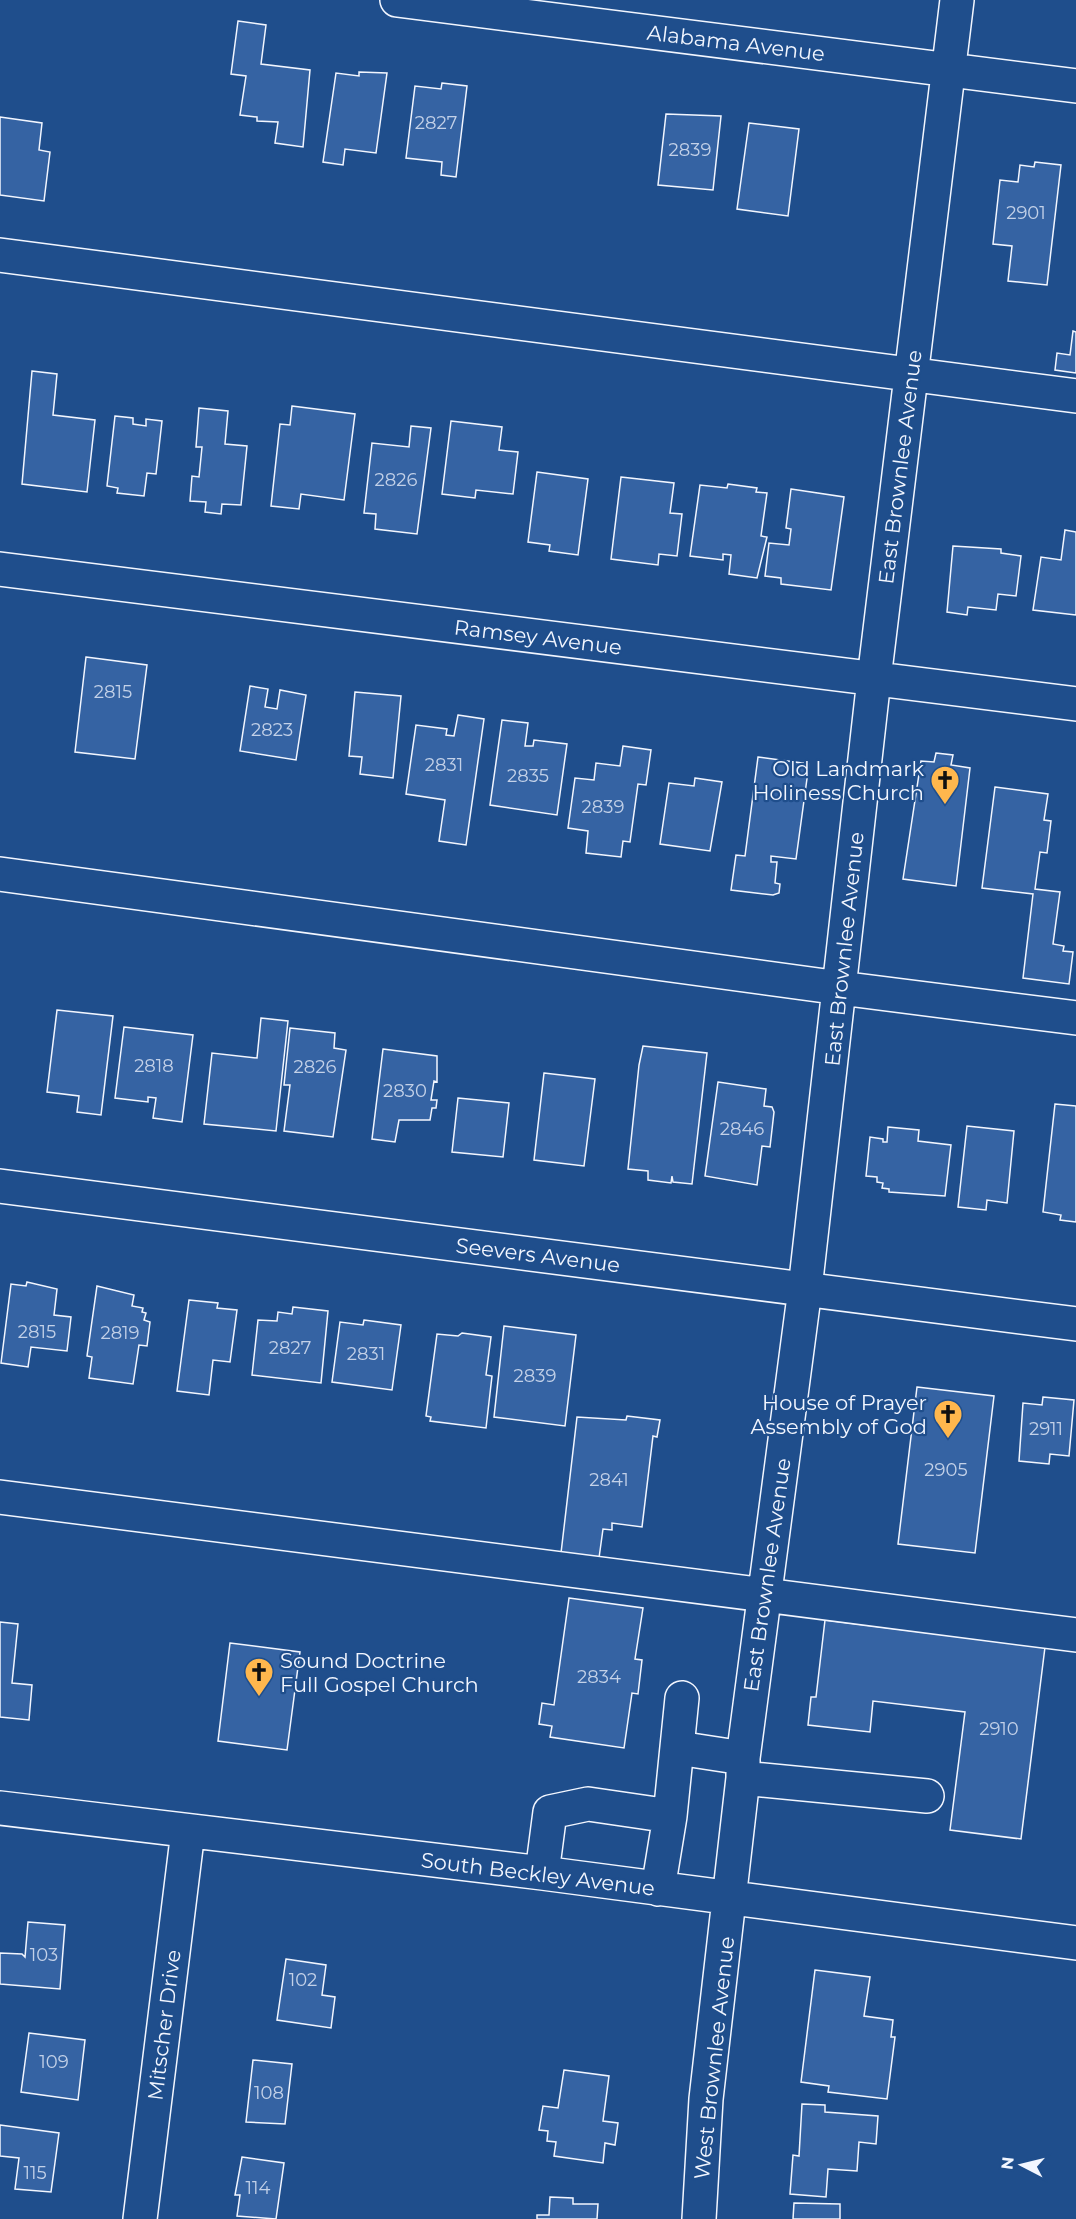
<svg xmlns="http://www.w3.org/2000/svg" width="1076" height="2219" font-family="Montserrat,sans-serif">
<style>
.building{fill:#3563a3;stroke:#f2f6ff;stroke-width:1.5}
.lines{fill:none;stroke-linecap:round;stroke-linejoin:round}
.minor-casing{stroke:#f2f6ff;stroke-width:36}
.minor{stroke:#1f4e8c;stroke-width:33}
.labels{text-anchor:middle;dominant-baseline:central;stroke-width:4.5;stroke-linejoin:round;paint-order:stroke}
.number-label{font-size:18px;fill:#c3d1e8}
.street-label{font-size:21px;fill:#f2f6ff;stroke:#1f4e8c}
.poi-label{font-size:21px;fill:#f2f6ff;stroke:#1f4e8c;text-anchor:end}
</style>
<rect width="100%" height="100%" fill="#1f4e8c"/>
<!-- building -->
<path class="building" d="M238 21 266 25 261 64 310 70 303 147 275 143 278 122 257 121V117L240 115 246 76 231 74Z
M359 72 387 73 376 153 345 149 343 165 323 162 336 73 359 76Z
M442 83 467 86 456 177 441 175 442 162 406 158 415 86 441 89Z
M666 114 721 116 713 190 658 185Z
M0 117 42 123 39 150 50 152 44 201 0 195Z
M749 123 799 129 788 216 737 209Z
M1035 162 1061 165 1047 285 1008 281 1012 246 993 244 1000 180 1018 182 1020 165 1034 167Z
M1073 331 1076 332V373L1055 370 1057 353 1070 355Z
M32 371 57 374 53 415 95 420 87 492 22 484Z
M292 406 355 414 344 500 301 494 299 509 271 506 280 424 290 425Z
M199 408 228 411 225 444 247 446 241 505 222 504 221 514 205 512 206 502 190 501 192 476 199 477 202 447H196Z
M115 416 133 418V424L146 426V419L162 421 156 474 147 473 144 496 117 493 118 488 107 486Z
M451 421 502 427 499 450 518 452 513 494 476 490 475 498 442 494Z
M411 426 431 428 417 534 375 529 376 514 364 513 372 443 409 447Z
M537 472 588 479 578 555 549 551 550 545 528 542Z
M621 477 674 483 670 513 682 514 677 556 659 554 658 565 611 559Z
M728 484 757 488 756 492 767 493 761 536 767 537 757 578 729 574 731 555 723 554V560L690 556 700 485 727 488Z
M791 489 844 497 831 590 781 584V578L765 576 769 543 789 545 791 529 786 528Z
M1065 530 1076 532V615L1033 610 1041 557 1061 560Z
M953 546 1001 549V553L1021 556 1016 596 998 594 996 610 968 607 967 615 947 612Z
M86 657 147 665 135 759 75 752Z
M250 686 268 689 265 707 277 709 280 690 306 695 296 760 240 751Z
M355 692 401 696 393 778 360 774 362 757 349 756Z
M458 715 484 719 466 845 439 841 445 800 406 794 416 725 447 729 446 735 454 736Z
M502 720 528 723 525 746H533L534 740 567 744 557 815 490 805Z
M623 746 651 750 646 785 638 784 630 842 623 841 621 857 586 853 588 831 568 828 575 778 594 780 596 763 620 766Z
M936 753 953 755 951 765 970 768 956 886 903 879 921 761 934 762Z
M758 757 809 764 796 859 771 856V862H777L775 883 780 884 779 893 773 895 731 890 736 855 745 856Z
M695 778 722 782 710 851 660 844 669 783 694 786Z
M995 787 1048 794 1044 820 1051 821 1047 853 1040 852 1035 889 1060 892 1053 944 1064 946 1063 951 1073 952 1069 984 1023 978 1033 894 982 888Z
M57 1010 113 1016 101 1115 77 1112 79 1096 47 1092Z
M261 1018 288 1021 276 1131 204 1124 212 1053 257 1058Z
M124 1027 193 1035 182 1122 153 1118 156 1098 148 1097V1102L115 1098Z
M290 1028 335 1033 334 1048 346 1050 333 1137 284 1131 290 1085H284Z
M643 1046 707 1053 692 1184 673 1182 672 1176 671 1183 648 1180V1171L628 1169 639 1065Z
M383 1049 437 1056V1082L434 1081 431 1100H437L436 1108H432L430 1120H399L395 1142 372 1139Z
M544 1073 595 1079 584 1166 534 1160Z
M718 1082 766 1089 764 1106 772 1107 774 1112 770 1147 762 1146 757 1185 705 1176Z
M458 1098 509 1103 503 1157 452 1152Z
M1055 1104 1076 1106V1222L1060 1220 1061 1215 1043 1212Z
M967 1126 1014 1131 1007 1203 987 1200 986 1210 958 1207Z
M888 1127 919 1130 918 1141 951 1145 945 1196 889 1192V1189L882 1188 883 1183 877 1182V1177L866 1176 870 1137 883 1139V1142H887Z
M27 1282 57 1289 54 1315 71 1317 67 1351 31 1347 28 1367 1 1363 11 1284 26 1286Z
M97 1286 134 1295 132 1306 143 1308 142 1312 146 1313 144 1320 150 1322 147 1346 139 1345 133 1384 89 1378 92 1357 87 1356Z
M189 1300 218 1303 217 1308 237 1310 230 1362 213 1360 209 1395 177 1391Z
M293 1307 328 1311 321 1383 252 1375 258 1320 277 1321 278 1312 292 1314Z
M364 1320 401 1325 392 1390 332 1382 340 1322 363 1325Z
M504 1326 576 1335 565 1426 494 1417Z
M462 1333 491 1337 486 1375 492 1376 486 1428 430 1421 431 1417 426 1416 437 1334 458 1336Z
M917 1387 994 1396 975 1553 898 1544Z
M1043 1397 1074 1400 1069 1456 1050 1454 1049 1464 1019 1461 1023 1403 1042 1405Z
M627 1416 660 1420 657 1437 653 1436 642 1527 612 1523V1530L603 1529 599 1558 561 1553 577 1417 626 1420Z
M569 1598 643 1608 635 1659 642 1660 638 1694 632 1693 624 1748 550 1737 552 1726 539 1724 542 1703 554 1705Z
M825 1620 977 1639H1046L1021 1839 950 1830 965 1712 873 1701 870 1732 808 1725 811 1697H816Z
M0 1622 18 1624 12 1683 32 1685 29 1720 0 1717Z
M230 1643 300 1652 287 1750 218 1741Z
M28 1922 65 1925 60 1989 0 1984V1953L22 1954 25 1957Z
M286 1959 326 1965 322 1995 335 1997 331 2028 277 2020Z
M815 1970 870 1977 864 2016 893 2020 891 2037H895L887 2099 828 2092 829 2086 801 2082Z
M29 2033 85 2040 78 2100 21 2092Z
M253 2060 292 2064 285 2124 246 2122Z
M564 2070 609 2076 603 2121 618 2123 615 2145 605 2143 603 2163 554 2156 556 2142 547 2141 548 2131 539 2130 543 2106 558 2108Z
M802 2104 825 2105V2112L878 2116 876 2144 859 2142 857 2171 828 2169 826 2197 790 2194 793 2155 799 2156Z
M0 2125 59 2133 51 2192 15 2189 19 2158 0 2156Z
M242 2157 284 2163 276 2219 237 2216 240 2195H235Z
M550 2197 573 2198V2204H598L597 2219H537V2215H549Z
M794 2203 840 2204V2219H793Z"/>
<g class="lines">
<!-- minor casing -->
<g class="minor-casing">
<path id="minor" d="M397 0 1076 86
M0 255 1076 396
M0 569 1076 704
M0 874 840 988 1076 1018
M0 1186 1076 1324
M0 1497 1076 1635
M678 1748 743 1758
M743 1778 927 1796
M0 1808 542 1873 1076 1943
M670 1816 682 1698
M542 1873 550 1812 588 1804 670 1816 658 1889
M140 2219 188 1831
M699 2219 706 2099 743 1778V1758L805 1289 874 679 957 0"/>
</g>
<!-- minor -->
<use href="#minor" class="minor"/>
</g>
<!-- icons -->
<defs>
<g id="church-pin" transform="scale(1.5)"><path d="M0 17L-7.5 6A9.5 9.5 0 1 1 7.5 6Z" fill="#ffb74d" stroke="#1f4e8c"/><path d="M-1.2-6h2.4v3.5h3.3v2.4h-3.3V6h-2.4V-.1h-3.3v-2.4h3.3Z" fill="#111"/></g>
</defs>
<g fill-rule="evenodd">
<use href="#church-pin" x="945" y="780"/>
<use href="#church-pin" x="948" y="1414"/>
<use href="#church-pin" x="259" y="1672"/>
</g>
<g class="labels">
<!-- number labels -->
<g class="number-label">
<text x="436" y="123">2827</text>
<text x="690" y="150">2839</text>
<text x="1026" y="213">2901</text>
<text x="396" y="480">2826</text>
<text x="113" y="692">2815</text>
<text x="272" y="730">2823</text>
<text x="444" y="765">2831</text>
<text x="528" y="776">2835</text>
<text x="603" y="807">2839</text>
<text x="154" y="1066">2818</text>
<text x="315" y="1067">2826</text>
<text x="405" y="1091">2830</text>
<text x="742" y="1129">2846</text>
<text x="37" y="1332">2815</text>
<text x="120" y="1333">2819</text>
<text x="290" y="1348">2827</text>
<text x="366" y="1354">2831</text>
<text x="535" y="1376">2839</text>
<text x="1046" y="1429">2911</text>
<text x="946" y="1470">2905</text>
<text x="609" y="1480">2841</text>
<text x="599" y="1677">2834</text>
<text x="999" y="1729">2910</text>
<text x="44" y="1955">103</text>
<text x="303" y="1980">102</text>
<text x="54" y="2062">109</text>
<text x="269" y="2093">108</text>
<text x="35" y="2173">115</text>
<text x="258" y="2188">114</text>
</g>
<!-- street labels -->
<g class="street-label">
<text transform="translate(736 43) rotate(7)">Alabama Avenue</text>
<text transform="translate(900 467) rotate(-83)">East Brownlee Avenue</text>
<text transform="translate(538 637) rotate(7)">Ramsey Avenue</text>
<text transform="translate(844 949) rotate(-84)">East Brownlee Avenue</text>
<text transform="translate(538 1255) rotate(7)">Seevers Avenue</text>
<text transform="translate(767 1575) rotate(-82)">East Brownlee Avenue</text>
<text transform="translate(538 1874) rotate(7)">South Beckley Avenue</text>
<text transform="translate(164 2025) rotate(-83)">Mitscher Drive</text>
<text transform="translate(714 2058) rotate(-84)">West Brownlee Avenue</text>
</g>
<!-- poi labels -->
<g class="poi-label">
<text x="924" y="768">Old Landmark<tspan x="924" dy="24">Holiness Church</tspan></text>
<text x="927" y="1402">House of Prayer<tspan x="927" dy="24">Assembly of God</tspan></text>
<text x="280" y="1660" text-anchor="start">Sound Doctrine<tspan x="280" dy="24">Full Gospel Church</tspan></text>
</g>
</g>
<!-- north arrow -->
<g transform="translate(1022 2165) rotate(277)" stroke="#1f4e8c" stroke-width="4.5" paint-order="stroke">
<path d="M0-4.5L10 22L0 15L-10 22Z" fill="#f2f6ff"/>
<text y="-9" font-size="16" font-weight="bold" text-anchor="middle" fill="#f2f6ff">N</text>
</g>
</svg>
